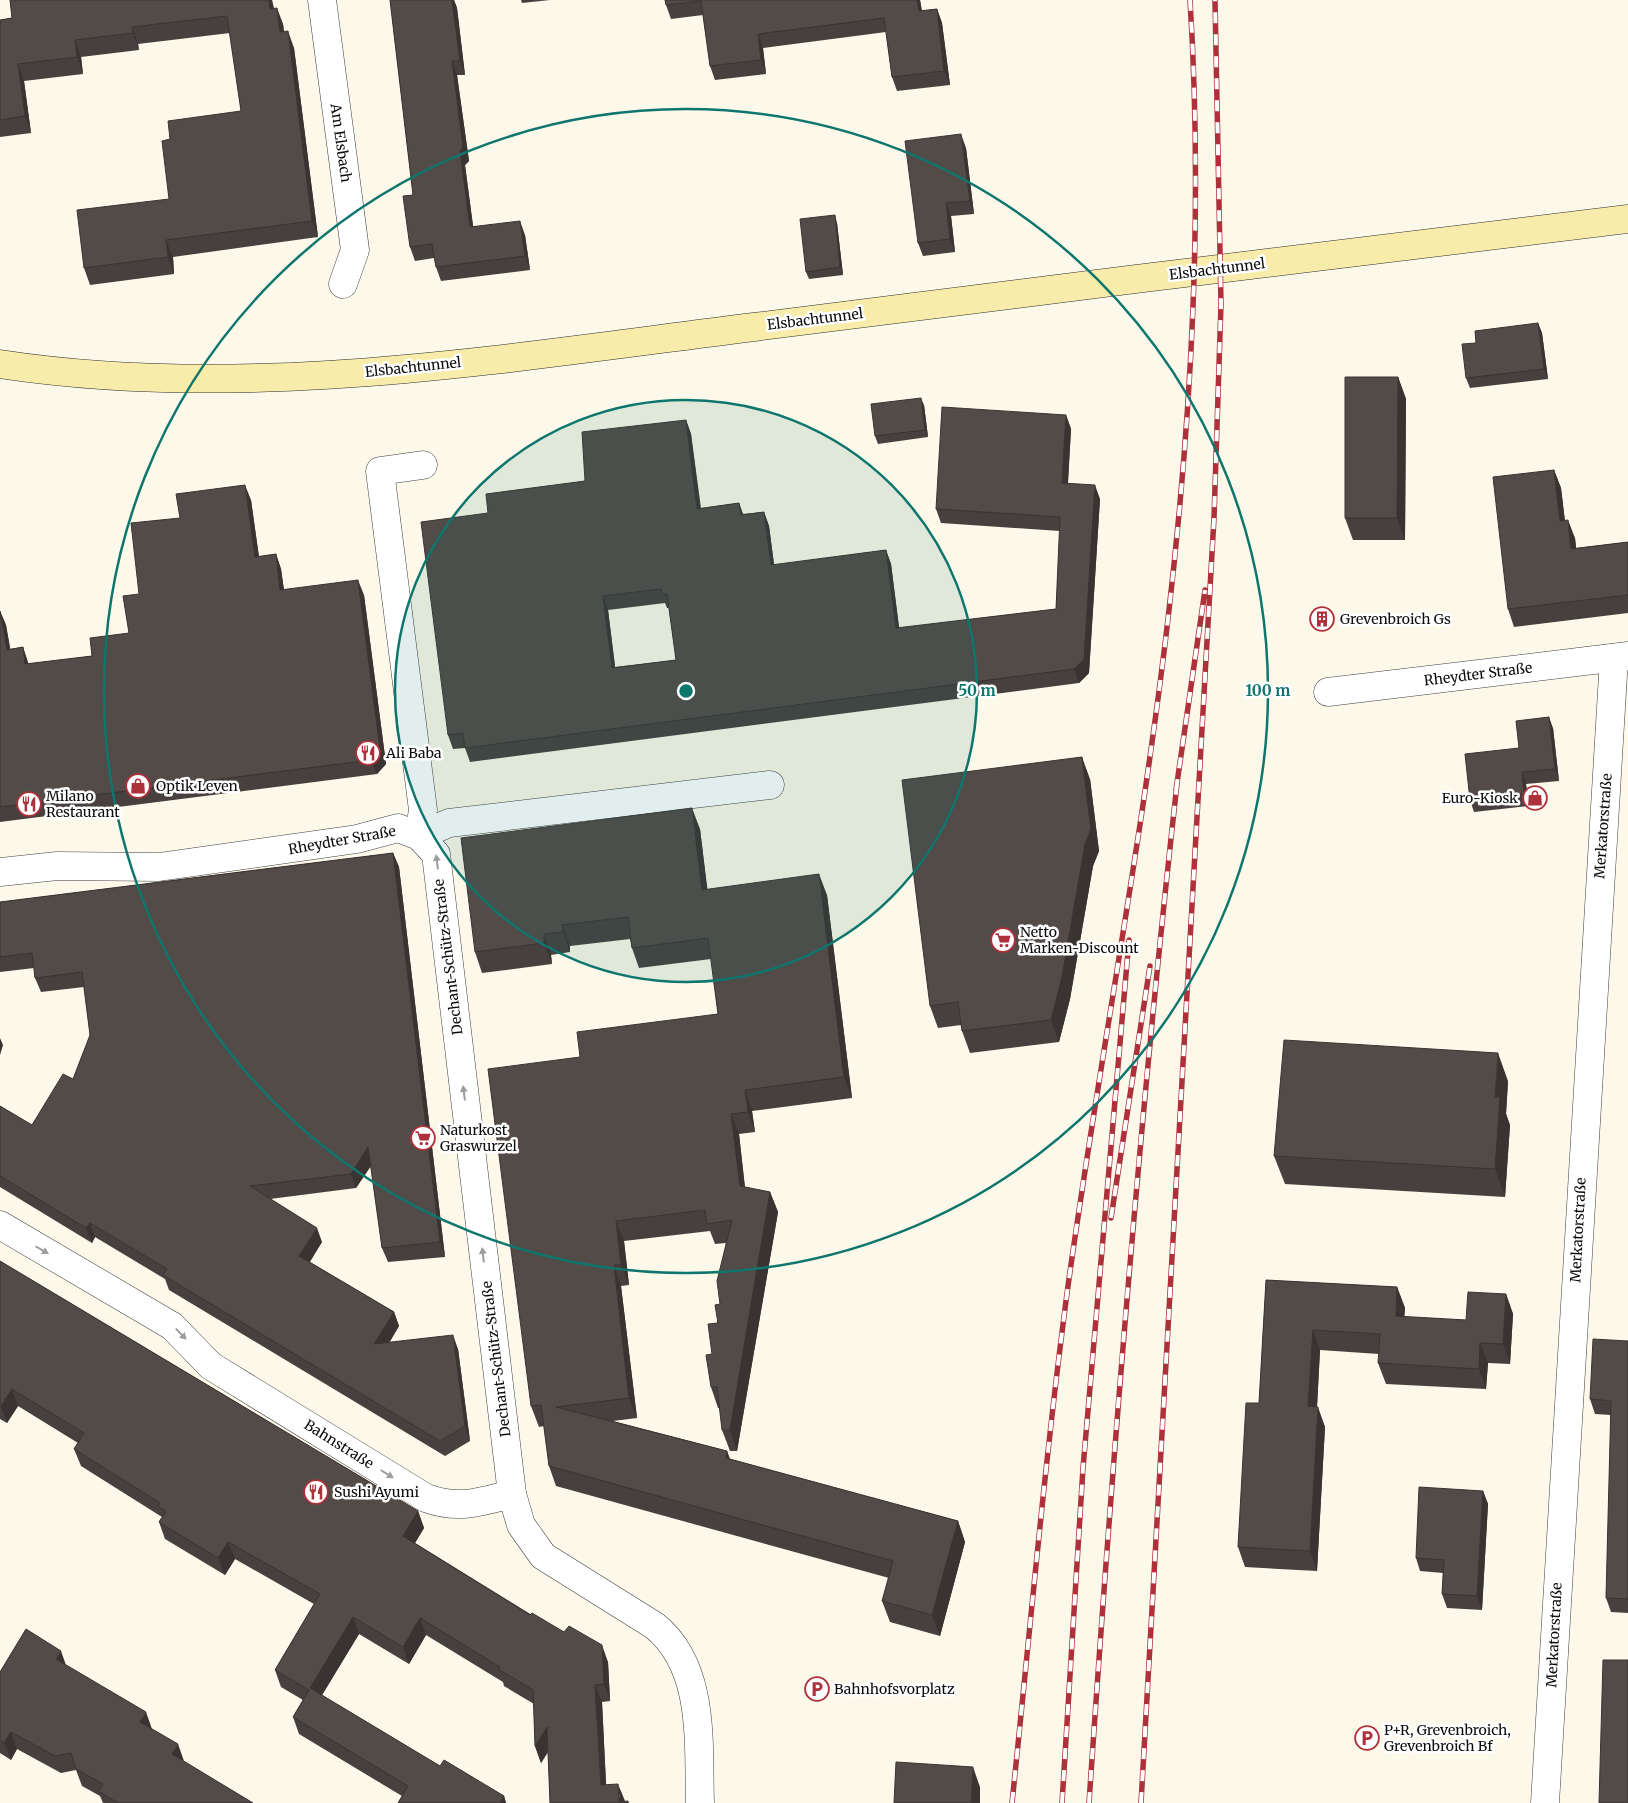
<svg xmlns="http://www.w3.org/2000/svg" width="1628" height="1803" font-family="Merriweather,serif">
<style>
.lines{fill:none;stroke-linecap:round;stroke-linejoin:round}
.minor-casing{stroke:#3e3e3e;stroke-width:29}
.tertiary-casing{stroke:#3e3e3e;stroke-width:29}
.secondary-casing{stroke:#2d2d2d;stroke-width:29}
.minor{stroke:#fff;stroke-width:28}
.tertiary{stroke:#fff;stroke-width:28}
.secondary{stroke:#f8ecaa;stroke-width:28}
.rail-casing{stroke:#ae303b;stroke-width:5.5}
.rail{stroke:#fff;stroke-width:4;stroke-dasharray:11;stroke-linecap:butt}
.wall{fill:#47403e;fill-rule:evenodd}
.shaded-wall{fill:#393432}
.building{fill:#524b48;stroke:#393432;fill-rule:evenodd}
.oneway{fill:#9d9d9d}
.ring{fill:none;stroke:#0f766e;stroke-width:2.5}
.labels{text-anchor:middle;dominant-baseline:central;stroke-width:5;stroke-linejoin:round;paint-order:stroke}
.street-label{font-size:14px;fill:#0b0b0b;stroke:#fff}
.poi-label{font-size:14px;fill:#0b0b0b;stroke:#fff;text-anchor:start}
.centre{fill:#0f766e;stroke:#fff;stroke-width:2.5}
.ring-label{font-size:15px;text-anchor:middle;font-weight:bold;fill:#0f766e;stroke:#fff;stroke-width:5;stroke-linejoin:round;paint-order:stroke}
</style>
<rect width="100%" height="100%" fill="#fdf9ea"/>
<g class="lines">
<!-- minor casing -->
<g class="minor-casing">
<path id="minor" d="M322 0 355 250 343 284
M1328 692 1628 656
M419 836 423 810 380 471 423 465
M419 836 449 823 770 785
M0 1225 172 1326 211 1366 426 1498C459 1510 479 1502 512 1494
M1545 1803 1614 658"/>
</g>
<!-- tertiary casing -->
<g class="tertiary-casing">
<path id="tertiary" d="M0 872 57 866 159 867 357 839 398 828 419 836 436 854 512 1494 521 1525 543 1556 655 1626C706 1668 698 1744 700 1803"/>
</g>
<!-- secondary casing -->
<g class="secondary-casing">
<path id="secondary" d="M0 364C251 402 505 358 754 327 1045 290 1337 254 1628 219"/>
</g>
<!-- minor -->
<use href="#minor" class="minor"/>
<!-- tertiary -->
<use href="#tertiary" class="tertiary"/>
<!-- secondary -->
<use href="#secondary" class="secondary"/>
<!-- rail casing -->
<g class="rail-casing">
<path id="rail" d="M1176 790 1205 590
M1111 1218 1150 966
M1012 1803C1030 1631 1045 1458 1068 1286 1099 1063 1142 842 1168 619 1192 412 1203 208 1190 0
M1062 1803 1083 1468 1129 940
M1089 1803C1112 1463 1139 1123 1177 784
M1141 1803 1214 518 1221 304 1215 0"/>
</g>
<!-- rail -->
<use href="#rail" class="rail"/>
</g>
<!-- wall -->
<path class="wall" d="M10 0H272L274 8 283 24 284 31 294 48 318 237 173 257 174 274 90 285 84 268 169 199 170 139 241 111 230 33 138 44 139 50 81 57 83 74 24 81 31 133 0 137V20L12 18Z
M390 0H454L457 8 465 75H457L469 161 465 165 473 226 525 235 530 270 441 281 436 267 434 258 415 261 410 247 413 195Z
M521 0H550L522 3Z
M665 0H920L922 11 937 9 942 23 950 85 897 91 892 77 886 32 763 48 766 74 715 80 710 66 703 15 671 19 666 5Z
M966 148 974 214 951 216 955 252 923 256 918 243Z
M837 223 843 275 809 279 806 272Z
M1538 323 1542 333 1548 379 1470 388 1466 378 1476 343Z
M1398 377 1406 399 1405 540H1353L1345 518Z
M924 405 928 437 878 444 875 436Z
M1066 415 1071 429 1068 484 1100 499 1089 673 1079 683 470 762 465 748 453 749 448 735 488 513 585 481 686 420 691 434 701 508 739 503 743 514 764 512 769 526 774 565 886 550 891 564 899 628 1056 609 1060 531 941 523 936 509ZM665 603 667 608H669L676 660 615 667 608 610Z
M1554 470 1561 488 1565 521 1575 538 1576 548 1628 542V613L1514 627 1508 609Z
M251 500 259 557 276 554 281 569 284 590 364 595 386 764 377 774 0 822V611L6 625 10 649 23 647 28 664 92 656 129 633 139 594 180 518Z
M1553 728 1559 781 1526 784 1529 806 1474 812 1470 800 1519 748Z
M1090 779 1099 851 1093 866 1070 999 1059 1042 970 1053 962 1031 961 1025 938 1028 930 1006Z
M700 829 707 889 827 895 852 1098 752 1111 755 1132 739 1134 745 1187 770 1192 778 1212 737 1451H730L722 1430 720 1408H718L711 1387 712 1354 720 1304 726 1243 715 1244 710 1231 624 1241 629 1285 621 1286 637 1418 613 1421 727 1451 730 1459 958 1521 965 1542 940 1636 890 1622 882 1601 889 1578 556 1486 549 1466 544 1426 539 1427 531 1406 580 1057 718 1014 711 959 639 968 632 948 630 939 570 946V952L551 955 552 964 482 973 475 952Z
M393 853 399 867 445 1257 388 1262 382 1248 371 1166 356 1188 270 1199 322 1242 310 1262 394 1312 399 1326 389 1342 458 1349 470 1441 445 1456 169 1290 165 1279 95 1237 92 1243 0 1187V1106L32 1125 73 1079 90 1035 84 987 41 992 35 978 34 968 0 972V902Z
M1508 1081 1506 1114 1510 1125 1505 1197 1285 1184 1274 1156Z
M0 1261 418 1511 424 1528 415 1543 608 1662 610 1701 602 1702 606 1785 625 1802 628 1801 629 1803H550L548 1752 541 1763 535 1746 534 1704 504 1686 503 1682 426 1635 409 1664 359 1634 322 1695 440 1766 504 1796 506 1803H398L402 1796 299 1734 293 1717 303 1700 281 1687 275 1670 314 1604 235 1559 225 1575 165 1539 159 1522 162 1517 81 1466 74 1449 78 1443 18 1406 7 1423 0 1419Z
M1266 1280 1397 1287 1405 1308 1404 1317 1466 1320 1506 1294 1513 1314 1510 1364 1488 1363 1486 1389 1386 1384 1378 1363 1379 1354 1320 1350 1317 1407 1325 1427 1317 1571 1245 1567 1238 1547 1259 1403Z
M1628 1341V1613L1611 1612 1606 1598 1611 1415 1595 1414 1590 1399Z
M1483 1491 1488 1504 1482 1610 1447 1608 1442 1594 1443 1573 1420 1571 1416 1558Z
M66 1665 152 1729 184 1762 253 1803H103L100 1796 82 1786 76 1770 61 1773 17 1749 11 1760 0 1753V1672Z"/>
<!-- shaded-wall -->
<path class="shaded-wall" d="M269 0H272L276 25 270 9Z
M450 0H454L457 8 465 75 460 61Z
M917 0H920L924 25 919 11Z
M277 8 283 24 286 48 280 32Z
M937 9 942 23 950 85 944 71Z
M132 27 138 44 139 50 133 33Z
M288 31 294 48 318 237 312 221Z
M758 34 763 48 766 74 761 60Z
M75 40 81 57 83 74 77 57Z
M452 61 457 75 469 161 465 165 475 241 470 227 460 151Z
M18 64 24 81 31 133 25 116Z
M961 134 966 148 974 214 970 201Z
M946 203 951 216 955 252 950 239Z
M835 215 837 223 843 275 840 267Z
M520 221 525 235 530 270 525 256Z
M166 240 173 257 174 274 168 257Z
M1538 323 1542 333 1548 379 1544 369Z
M1398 377 1406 399 1405 540 1397 518Z
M921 398 924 405 928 437 925 430Z
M1066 415 1071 429 1067 497 1062 483Z
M686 420 691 434 702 523 697 509Z
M1554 470 1561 488 1567 539 1560 521Z
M245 485 251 500 261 572 255 557Z
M1095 485 1100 499 1089 673 1079 683 1074 669Z
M739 503 744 517 741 515Z
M764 512 769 526 776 579 771 565Z
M1568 520 1575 538 1578 566 1571 549Z
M886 550 891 564 901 642 896 628Z
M276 554 281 569 286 605 280 590Z
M358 580 364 595 386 764 377 774 371 760Z
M603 596 608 610 617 682 612 668Z
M0 611 6 625 13 664 7 650Z
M23 647 28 662 30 679 25 664Z
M1549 717 1553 728 1559 781 1555 769Z
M1082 757 1090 779 1099 851 1093 866 1070 999 1059 1042 1051 1020Z
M1522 772 1526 784 1529 806 1524 794Z
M692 808 700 829 710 910 702 890Z
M393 853 399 867 445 1257 440 1242Z
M819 874 827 895 852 1098 844 1077Z
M562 925 570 946V952L563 932Z
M544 934 551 955 552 964 544 943Z
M0 1038 3 1045 0 1055Z
M1498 1053 1508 1081 1506 1114 1510 1125 1505 1197 1495 1169V1097Z
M745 1090 752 1111 755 1132 748 1112Z
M731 1114 739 1134 747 1207 740 1186Z
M368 1147 374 1161 356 1188 351 1174Z
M770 1192 778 1212 737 1451 730 1430Z
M616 1221 624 1241 629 1285 621 1265Z
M90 1223 95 1237 92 1243 86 1228Z
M317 1228 322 1242 304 1270 299 1256Z
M614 1265 621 1286 637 1418 629 1398Z
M1397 1287 1405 1308 1403 1336 1396 1316Z
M1506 1294 1513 1314 1510 1364 1503 1344Z
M394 1312 399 1326 380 1359 374 1344Z
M1313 1330 1320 1350 1316 1426 1308 1406Z
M453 1335 458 1349 470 1441 465 1426Z
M1480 1343 1488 1363 1486 1389 1479 1369Z
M12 1389 18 1406 7 1423 1 1406Z
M1318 1407 1325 1427 1317 1571 1310 1551Z
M727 1451 734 1472 726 1458Z
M1483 1491 1488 1504 1482 1610 1477 1596Z
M418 1511 424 1528 409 1553 403 1536Z
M958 1521 965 1542 940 1636 932 1615Z
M228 1542 235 1559 225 1575 218 1558Z
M353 1617 359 1634 316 1705 310 1688Z
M420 1618 426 1635 409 1664 403 1647Z
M602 1645 608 1662 610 1701 604 1684Z
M61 1651 67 1668 56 1659Z
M595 1685 602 1702 607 1802 601 1785Z
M146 1712 152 1729 140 1722Z
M547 1727 553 1744 541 1763 535 1746Z
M11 1732 17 1749 11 1760 4 1743Z
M178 1744 184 1761 172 1754Z
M973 1767 980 1787V1803H971Z
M618 1784 625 1801 620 1803Z
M504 1796 506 1803H500Z"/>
<!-- building -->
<path class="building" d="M10 0H269L270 9 277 8 280 32 288 31 312 221 166 240 168 257 84 268 77 210 169 199 162 141 170 139 168 121 241 111 227 16 132 27 133 33 75 40 77 57 18 64 25 116 0 120V20L12 18Z
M390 0H452L460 61H452L463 147 460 151 470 227 520 221 525 256 436 267 432 244 410 247 403 196 413 195Z
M665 0H917L919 11 937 9 944 71 892 77 884 18 758 34 761 60 710 66 701 1 666 5Z
M961 134 970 201 946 203 950 239 918 243 905 141Z
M835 215 840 267 806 272 800 219Z
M1538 323 1544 369 1466 378 1462 344 1476 343 1475 331Z
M1345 377H1398L1397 518H1345Z
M921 398 925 430 875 436 871 404Z
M942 407 1066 415 1062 483 1095 485 1084 659 1074 669 465 748 463 733 448 735 421 522 488 513 486 494 585 481 582 432 686 420 697 509 739 503 741 515 764 512 771 565 886 550 896 628 1056 609 1060 517 936 509ZM661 589 662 594H667L676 660 612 668 603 596Z
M1554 470 1560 521 1568 520 1571 549 1628 542V595L1508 609 1493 477Z
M245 485 255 557 276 554 280 590 358 580 380 749 371 760 0 807V611L7 650 23 647 25 664 92 656 90 638 129 633 123 596 139 594 131 523 180 518 176 494Z
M1549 717 1555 769 1522 772 1524 794 1470 800 1465 754 1519 748 1516 721Z
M1082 757 1091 829 1085 844 1062 977 1051 1020 962 1031 958 1002 930 1006 902 780Z
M692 808 702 890 819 874 844 1077 745 1090 748 1112 731 1114 740 1186 770 1192 730 1430H722L717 1387H711L706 1355 712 1354 708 1324 718 1323 715 1305 720 1304 717 1281 732 1220 707 1224 705 1210 616 1221 621 1265H614L629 1398 556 1407 727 1451 726 1458 958 1521 932 1615 882 1601 893 1561 549 1466 541 1405 531 1406 488 1069 580 1057 577 1032 718 1014 708 938 632 948 628 917 562 925 563 932 544 934V943L475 952 461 838Z
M393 853 440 1242 382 1248 368 1147 351 1174 250 1186 317 1228 299 1256 394 1312 374 1344 453 1335 465 1426 440 1441 163 1275 167 1269 90 1223 86 1228 0 1176V1106L32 1125 63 1074 73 1079 90 1035 82 972 35 978 32 953 0 957V902Z
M1284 1040 1498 1053 1495 1097H1500L1495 1169 1274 1156Z
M0 1261 418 1511 403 1536 530 1615 532 1613 564 1632 569 1626 602 1645 604 1684 595 1685 601 1785 618 1784 619 1802 628 1801V1803H550L547 1727 535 1746 533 1690 498 1669 500 1667 420 1618 403 1647 353 1617 310 1688 440 1766 444 1760 504 1796 500 1803H398L408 1786 293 1717 309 1690 275 1670 320 1594 228 1542 218 1558 159 1522 166 1511 158 1506 160 1503 74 1449 84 1433 12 1389 1 1406H0Z
M1266 1280 1397 1287 1396 1316 1466 1320 1468 1292 1506 1294 1503 1344 1480 1343 1479 1369 1378 1363 1380 1334 1313 1330 1308 1406 1318 1407 1310 1551 1238 1547 1246 1403H1259Z
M1593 1339 1628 1341V1599L1606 1598 1611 1401 1590 1399Z
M1419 1487 1483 1491 1477 1596 1442 1594 1444 1560 1416 1558Z
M26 1629 61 1651 56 1659 146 1712 140 1722 178 1744 172 1754 253 1803H118L98 1791 103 1784 76 1769 71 1753 55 1756 11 1732 4 1743 0 1740V1672Z
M1603 1660H1628V1803H1599Z
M896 1762 973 1767 971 1803H894Z"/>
<!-- one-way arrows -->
<defs><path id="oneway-solid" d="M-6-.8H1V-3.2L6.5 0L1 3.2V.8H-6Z" transform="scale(1.25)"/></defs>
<g class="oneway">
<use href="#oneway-solid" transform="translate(437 862) rotate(-97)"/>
<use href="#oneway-solid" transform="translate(464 1093) rotate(-97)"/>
<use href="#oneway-solid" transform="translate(42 1250) rotate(30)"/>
<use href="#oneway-solid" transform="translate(483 1255) rotate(-97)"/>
<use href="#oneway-solid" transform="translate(181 1334) rotate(46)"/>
<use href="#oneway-solid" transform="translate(387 1474) rotate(32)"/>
</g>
<!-- distance rings -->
<circle cx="686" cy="691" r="291" fill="#0f766e" fill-opacity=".12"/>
<g class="ring">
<circle cx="686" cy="691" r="291"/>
<circle cx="686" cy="691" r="582"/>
</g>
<!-- icons -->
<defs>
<g id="building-ring" transform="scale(1.25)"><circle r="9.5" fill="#fff" stroke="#ae303b" stroke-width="1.5"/><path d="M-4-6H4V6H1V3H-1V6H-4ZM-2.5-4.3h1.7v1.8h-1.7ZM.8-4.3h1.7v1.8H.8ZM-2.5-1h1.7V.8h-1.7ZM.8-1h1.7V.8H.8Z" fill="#ae303b"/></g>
<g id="restaurant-ring" transform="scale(1.25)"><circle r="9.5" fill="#fff" stroke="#ae303b" stroke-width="1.5"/><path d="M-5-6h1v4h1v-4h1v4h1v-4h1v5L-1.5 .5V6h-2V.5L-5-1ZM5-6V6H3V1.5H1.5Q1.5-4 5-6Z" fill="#ae303b"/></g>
<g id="shop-ring" transform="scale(1.25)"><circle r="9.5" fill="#fff" stroke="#ae303b" stroke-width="1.5"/><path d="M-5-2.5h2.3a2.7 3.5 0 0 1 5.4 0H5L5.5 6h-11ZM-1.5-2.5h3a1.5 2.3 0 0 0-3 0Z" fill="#ae303b"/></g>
<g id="supermarket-ring" transform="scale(1.25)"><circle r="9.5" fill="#fff" stroke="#ae303b" stroke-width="1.5"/><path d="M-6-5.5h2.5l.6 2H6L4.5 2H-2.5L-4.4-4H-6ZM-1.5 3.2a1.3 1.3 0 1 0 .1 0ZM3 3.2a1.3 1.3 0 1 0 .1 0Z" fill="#ae303b"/></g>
<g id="parking-ring" transform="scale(1.25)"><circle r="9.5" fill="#fff" stroke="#ae303b" stroke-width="1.5"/><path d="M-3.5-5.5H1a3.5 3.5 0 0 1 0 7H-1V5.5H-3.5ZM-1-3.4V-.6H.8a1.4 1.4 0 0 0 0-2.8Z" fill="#ae303b"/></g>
</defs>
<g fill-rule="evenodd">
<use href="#building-ring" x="1322" y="619"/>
<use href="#restaurant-ring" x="368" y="753"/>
<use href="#shop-ring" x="138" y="786"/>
<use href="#shop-ring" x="1535" y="798"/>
<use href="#restaurant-ring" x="29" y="804"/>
<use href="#supermarket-ring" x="1003" y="940"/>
<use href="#supermarket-ring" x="423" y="1138"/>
<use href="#restaurant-ring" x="316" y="1492"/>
<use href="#parking-ring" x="817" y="1689"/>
<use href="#parking-ring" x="1367" y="1738"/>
</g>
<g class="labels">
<!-- street labels -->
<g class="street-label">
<text transform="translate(341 143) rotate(82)">Am Elsbach</text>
<text transform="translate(1217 269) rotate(-7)">Elsbachtunnel</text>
<text transform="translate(815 319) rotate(-7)">Elsbachtunnel</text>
<text transform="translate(413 367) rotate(-6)">Elsbachtunnel</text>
<text transform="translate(1478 674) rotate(-7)">Rheydter Straße</text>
<text transform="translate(1603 826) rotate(-86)">Merkatorstraße</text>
<text transform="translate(342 840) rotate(-10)">Rheydter Straße</text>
<text transform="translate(448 957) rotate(-97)">Dechant-Schütz-Straße</text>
<text transform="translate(1578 1230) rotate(-87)">Merkatorstraße</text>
<text transform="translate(496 1359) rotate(-97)">Dechant-Schütz-Straße</text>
<text transform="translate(339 1444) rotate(32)">Bahnstraße</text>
<text transform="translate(1554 1635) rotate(-87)">Merkatorstraße</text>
</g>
<!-- poi labels -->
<g class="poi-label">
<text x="1340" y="619">Grevenbroich Gs</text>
<text x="386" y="753">Ali Baba</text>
<text x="156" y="786">Optik Leven</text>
<text x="46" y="796">Milano<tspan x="46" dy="16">Restaurant</tspan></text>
<text x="1518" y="798" text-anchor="end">Euro-Kiosk</text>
<text x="1020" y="932">Netto<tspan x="1020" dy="16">Marken-Discount</tspan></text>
<text x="440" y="1130">Naturkost<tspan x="440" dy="16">Graswurzel</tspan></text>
<text x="334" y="1492">Sushi Ayumi</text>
<text x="834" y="1689">Bahnhofsvorplatz</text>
<text x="1384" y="1730">P+R, Grevenbroich,<tspan x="1384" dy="16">Grevenbroich Bf</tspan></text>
</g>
</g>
<circle cx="686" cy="691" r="8" class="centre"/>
<g class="ring-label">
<text x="977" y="696">50 m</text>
<text x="1268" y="696">100 m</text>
</g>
</svg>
